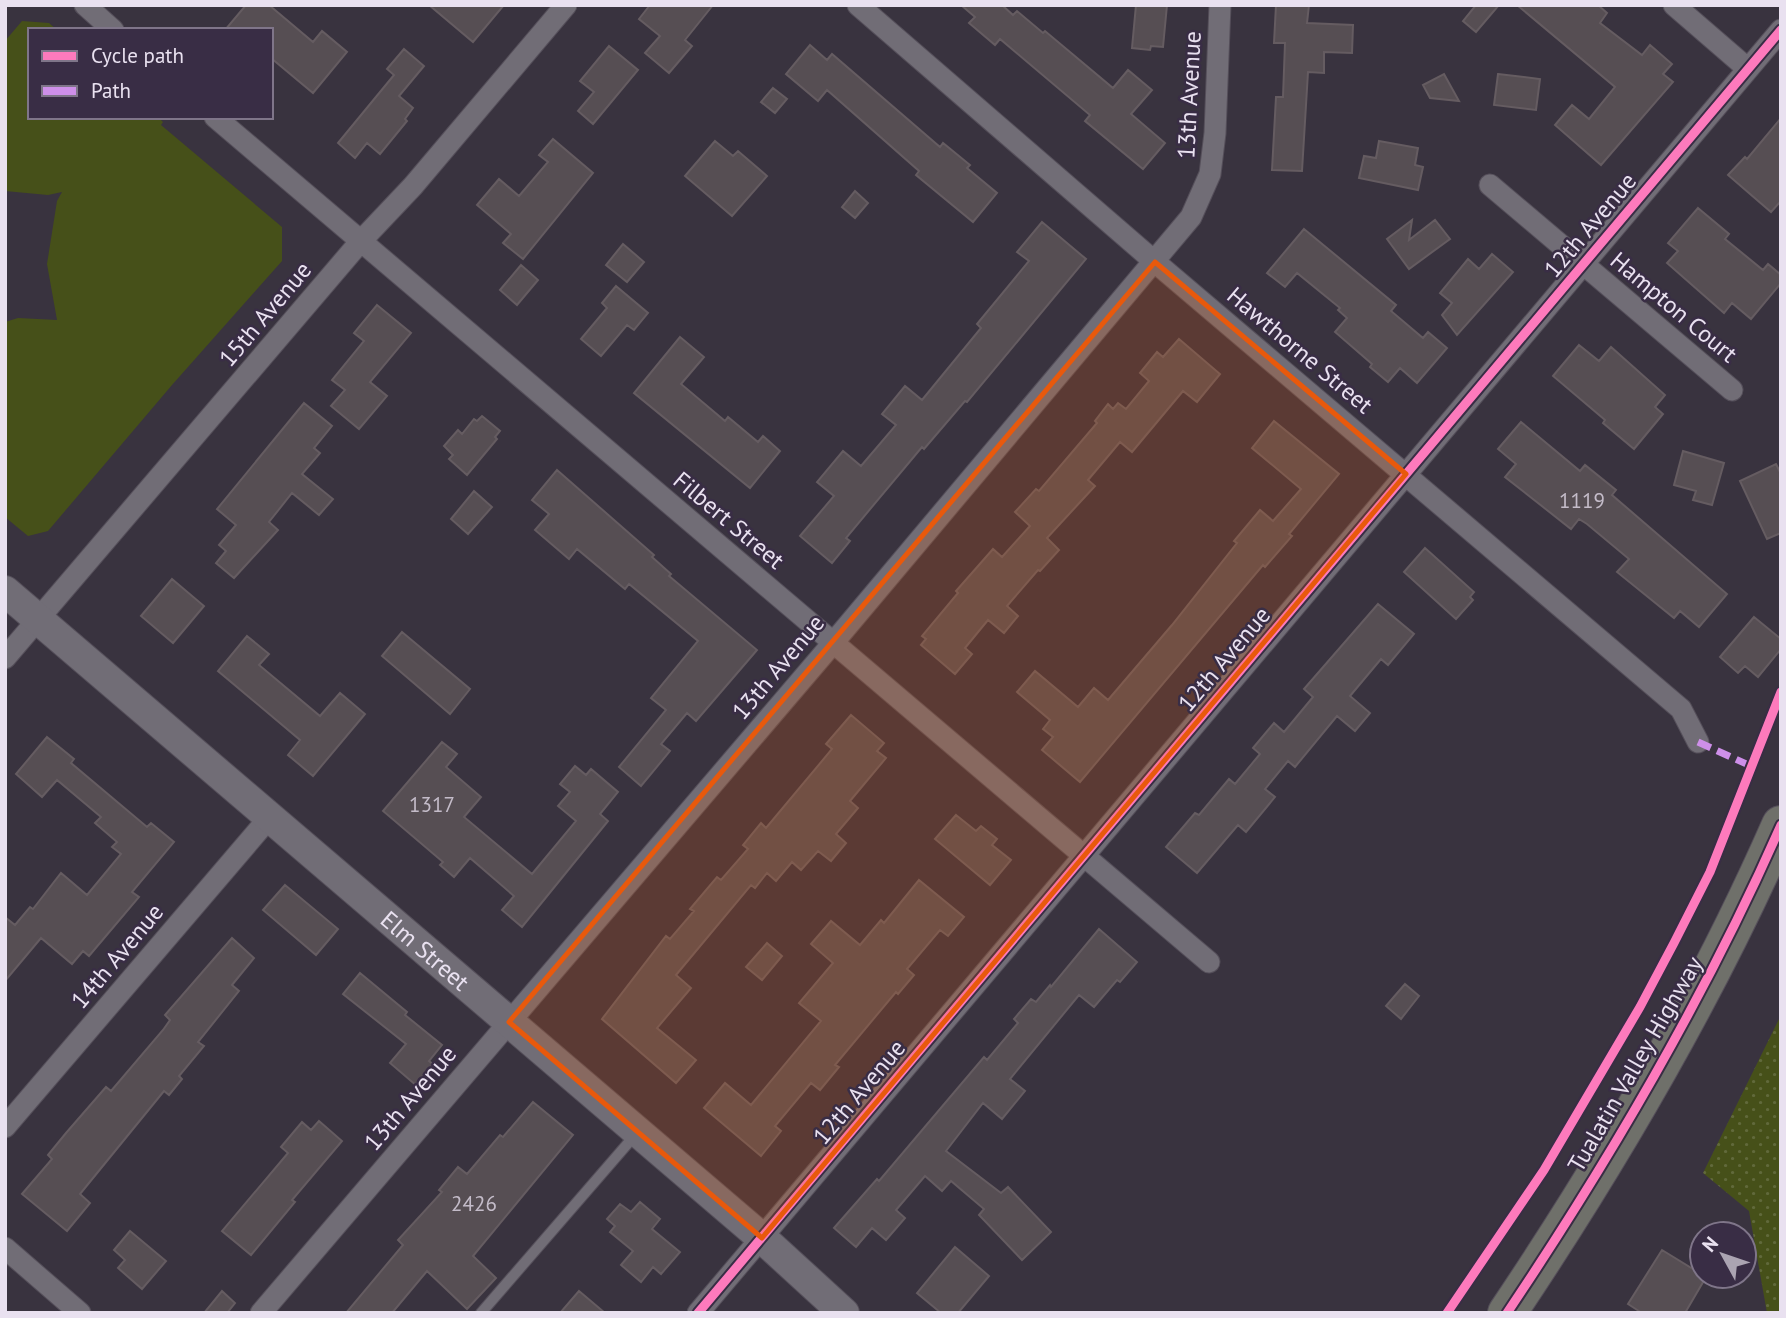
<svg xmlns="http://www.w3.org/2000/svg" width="1786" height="1318" font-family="'PT Sans',sans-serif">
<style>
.grass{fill:url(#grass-dots)}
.park{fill:#465019}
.building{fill:#564e53;stroke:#655c61;stroke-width:2}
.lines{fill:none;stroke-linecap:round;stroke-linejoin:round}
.lane-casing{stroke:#554f5a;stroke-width:12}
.street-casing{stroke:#554f5a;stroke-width:23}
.secondary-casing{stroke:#554f5a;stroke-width:32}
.highway-casing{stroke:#554f5a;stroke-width:40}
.lane{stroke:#716d76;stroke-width:10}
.street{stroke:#716d76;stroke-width:21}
.secondary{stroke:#716d76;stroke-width:30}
.highway{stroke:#6f706a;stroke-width:38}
.quiet{stroke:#ce8fe9;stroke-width:7;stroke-dasharray:14 7;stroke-linecap:butt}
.cycleway-casing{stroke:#392d45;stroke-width:13}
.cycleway{stroke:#fd7abc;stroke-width:9}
.marked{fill:#e8590c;fill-opacity:0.2;stroke:#e8590c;stroke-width:5;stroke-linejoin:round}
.labels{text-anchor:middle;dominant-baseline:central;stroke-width:5;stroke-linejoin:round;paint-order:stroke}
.number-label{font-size:21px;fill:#c4bcc9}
.street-label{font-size:24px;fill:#e9e1f0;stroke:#392d45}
</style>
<defs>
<pattern id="grass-dots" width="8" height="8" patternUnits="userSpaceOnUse" patternTransform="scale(1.75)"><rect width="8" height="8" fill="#465019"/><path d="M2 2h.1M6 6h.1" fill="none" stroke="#61693b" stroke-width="1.8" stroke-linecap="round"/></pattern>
</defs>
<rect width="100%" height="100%" fill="#39333f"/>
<!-- grass -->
<path class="grass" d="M1781 1015V1313H1767L1749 1211 1703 1173Z"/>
<!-- park -->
<path class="park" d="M22 21 49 23 57 30H30V117H158L163 122 161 125 282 227V261L172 385 48 531 28 536 5 517V322L18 318 57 320 47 264 57 201 62 192 48 195 5 191V41Z"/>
<!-- building -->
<path class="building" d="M246 5H269L313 42 322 31 347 52 313 93 271 58V30H225Z
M429 5H504L473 42Z
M650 5H713L685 40 692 46 669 73 645 53 660 36 639 19Z
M961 5H1002L1013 15 1017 11 1043 33 1045 31 1113 88 1128 70 1152 90 1131 114 1165 143 1143 169 1085 121 1090 115 1000 39 995 45 969 23 975 17Z
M1136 5H1167L1163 47 1151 46 1150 50 1132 48Z
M1276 5H1309L1307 23 1353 25 1352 53 1324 52V73L1308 72 1302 171 1272 170 1276 97H1283L1285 43H1274Z
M1476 5H1499L1476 32 1463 21Z
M1517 5H1598L1607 13 1600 23 1642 55 1650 45 1672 64 1663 74 1673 82 1601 165 1555 125 1572 105 1589 119 1615 87Z
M810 45 827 60 832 54 940 147 943 143 970 165 967 168 997 193 973 222 916 175 919 171 827 90 818 101 786 74Z
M609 46 638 70 593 124 578 111 594 92 580 81Z
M404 49 424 66 399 96 413 108 405 119 407 121 380 154 367 143 355 158 338 143 394 75 387 69Z
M1444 74 1459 101 1430 98 1423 85Z
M1498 74 1540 79 1536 110 1494 105Z
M773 88 787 99 775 113 761 102Z
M1781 118V201L1771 212 1728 175 1745 157 1747 159Z
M553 139 593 173 523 259 503 243 511 234 477 205 499 179 519 196 548 162 539 155Z
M715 141 733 156 738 151 767 176 732 216 685 176Z
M1379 141 1418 148 1415 165 1423 167 1418 190 1359 178 1364 156 1376 158Z
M855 191 868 203 855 218 842 207Z
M1698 208 1729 234 1725 239 1763 270 1768 264 1781 275V283L1751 319 1732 303 1724 313 1667 263 1678 251 1668 243Z
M1412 220 1409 240 1435 220 1450 239 1409 269 1387 239Z
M1042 222 1086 259 967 402 965 401 924 449 922 447 846 538 850 541 832 563 800 536 834 496 817 482 843 451 861 466 896 425 882 414 905 386 922 400 981 328 977 324 1029 261 1017 252Z
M1304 229 1396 305 1391 311 1423 338 1428 332 1447 348 1417 383 1400 368 1388 382 1370 367 1372 364 1335 332 1347 318 1338 310 1340 308 1297 273 1285 287 1267 273Z
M623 244 644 262 627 282 606 265Z
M1492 254 1513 272 1457 335 1442 315 1452 303 1440 293 1468 259 1479 269Z
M521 265 538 280 517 305 500 290Z
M616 286 648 313 634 330 627 325 601 356 581 339 607 308 602 303Z
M377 305 411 333 370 382 387 396 359 429 331 406 345 390 332 380 364 341 354 333Z
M680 337 704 357 681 384 725 421 728 417 758 442 763 436 780 451 750 488 634 393Z
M1179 339 1220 374 1197 402 1183 391 1132 452 1120 442 1088 480 1095 486 1047 538 1059 550 1040 571 1038 570 1007 606 1018 616 1004 633 988 620 965 648 972 654 955 674 921 645 926 639 922 636 958 593 956 591 993 549 1002 557 1030 526 1015 512 1036 489 1039 491 1097 423 1095 421 1108 404 1113 409 1118 403 1126 409 1149 381 1140 373 1157 352 1163 357Z
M1579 345 1599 361 1611 347 1665 395 1655 407 1663 414 1634 449 1603 423 1605 420 1553 376Z
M304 403 332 426 314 448 320 453 302 474 333 499 319 515 292 493 269 522 278 530 234 578 216 563 226 551 219 545 236 525 217 509Z
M482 416 500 431 495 437 497 439 467 475 449 459 453 455 444 446 458 430 462 434 474 419 477 421Z
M1274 421 1339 474 1289 534 1292 536 1265 567 1263 565 1080 782 1042 750 1053 737 1043 729 1050 720 1017 692 1035 671 1078 707 1094 688 1108 700 1172 625 1237 543 1234 541 1260 510 1273 521 1301 489 1252 448Z
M1521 422 1580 471 1585 465 1616 490 1612 495 1727 594 1699 627 1680 611 1674 618 1617 572 1629 559 1587 524 1579 519 1571 529 1505 477 1516 464 1498 449Z
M1683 451 1724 463 1712 505 1693 500 1696 491 1674 485Z
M1776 464 1781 474V533L1767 539 1740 481Z
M557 470 654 555 652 557 671 574 669 576 757 650 696 721 687 713 661 744 670 751 641 786 619 767 666 710 651 698 698 641 629 584 625 589 577 549 569 559 535 530 549 514 532 500Z
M474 491 492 507 468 534 451 519Z
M1425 548 1474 592 1470 597 1473 600 1456 619 1404 572Z
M172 579 204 606 173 643 141 616Z
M1378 604 1414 634 1388 665 1381 659 1350 696 1370 713 1355 731 1337 716 1295 767 1288 761 1265 789 1275 797 1246 832 1238 825 1197 873 1166 847 1195 813 1199 815 1229 779 1235 784 1260 754 1253 748 1274 723 1284 732 1313 697 1304 689Z
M1754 617 1781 639V649L1758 677 1745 666 1738 673 1720 657Z
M402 632 470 689 450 714 382 656Z
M247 636 269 654 259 665 320 716 340 693 365 714 313 776 288 755 300 740 218 671Z
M851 715 884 743 877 751 886 758 850 801 858 808 836 834 846 843 831 861 818 851 801 870 792 862 776 881 767 873 755 888 751 885 676 975 691 988 657 1028 696 1060 676 1083 602 1019 666 936 670 939 694 911 690 909 717 877 721 880 748 849 743 845 761 823 766 828 832 749 826 744Z
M47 737 74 759 71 763 147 827 151 823 174 842 132 892 139 897 89 956 83 951 72 964 41 938 5 981V917L15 925 30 907 33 909 61 873 87 895 121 854 112 847 117 842 95 823 101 817 57 780 42 797 16 774Z
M442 742 457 754 446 767 481 797 464 817 532 874 576 821 558 806 570 792 560 784 575 766 586 775 591 769 618 792 600 814 608 821 522 927 502 910 514 896 470 858 454 877 440 865 443 862 383 811Z
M956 815 976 831 981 826 997 839 992 845 1011 860 990 885 935 839Z
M919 880 964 917 948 936 940 930 907 969 914 975 898 994 896 992 835 1065 839 1067 820 1090 811 1083 775 1126 781 1131 761 1156 704 1108 725 1083 751 1105 821 1021 799 1003 833 963 811 944 831 921 860 945 881 920 884 923Z
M285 885 338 929 316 955 263 910Z
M1099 929 1137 962 1120 982 1117 980 1094 1007 1079 995 1010 1079 1025 1091 1002 1119 983 1103 946 1151 1001 1193 1008 1187 1051 1232 1022 1260 979 1215 984 1209 951 1181 942 1191 925 1176 896 1210 905 1218 886 1240 872 1228 856 1247 834 1228 877 1179 879 1181 984 1057 987 1060 1018 1023 1014 1019 1031 999 1036 1002 1050 985 1051 987Z
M232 938 254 958 232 985 239 991 198 1042 204 1046 179 1076 182 1079 169 1095 164 1091 80 1194 90 1203 67 1231 22 1194 52 1159 48 1155 66 1133 106 1087 111 1091 163 1030 170 1020 165 1015Z
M767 943 782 956 762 980 746 967Z
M360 973 407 1012 405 1015 442 1045 429 1061 434 1065 417 1086 390 1063 406 1044 343 994Z
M1405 984 1419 996 1401 1019 1386 1006Z
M533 1102 573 1135 473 1256 496 1278 467 1309 427 1271 392 1313H346L403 1245 398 1240 442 1192 439 1190 458 1167 467 1174 500 1135 503 1137Z
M319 1121 342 1141 292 1200 295 1202 251 1255 222 1231 288 1153 281 1147 302 1122 311 1130Z
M640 1202 660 1219 652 1229 680 1252 661 1274 653 1267 641 1282 621 1265 633 1251 610 1232 615 1226 607 1219 620 1204 631 1212Z
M130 1231 166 1261 142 1289 118 1268 125 1260 114 1250Z
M955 1247 989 1276 958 1313H941L917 1293Z
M1662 1250 1706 1277 1685 1313H1642L1628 1304Z
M222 1291 235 1303 227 1313H204Z
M579 1291 605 1313H560Z"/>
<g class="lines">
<!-- lane casing -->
<g class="lane-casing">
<path id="lane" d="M481 1313 636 1134"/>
</g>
<!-- street casing -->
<g class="street-casing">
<path id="street" d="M85 5 113 30
M858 5 1155 262 1681 709 1698 742
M1674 5 1748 69
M215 117 1209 962
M1490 185 1732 390
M5 658 360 242 413 186 566 5
M5 1127 269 818
M5 1248 80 1313
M261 1313 833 643 1191 217 1210 174 1215 133 1220 5
M698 1313 1781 30"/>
</g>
<!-- secondary casing -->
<g class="secondary-casing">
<g id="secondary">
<path id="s1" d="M5 591 762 1238 844 1313"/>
</g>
</g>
<!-- highway casing -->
<g class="highway-casing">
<path id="highway" d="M1507 1313C1611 1158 1706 996 1781 825"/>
</g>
<!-- lane -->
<use href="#lane" class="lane"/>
<!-- street -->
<use href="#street" class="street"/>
<!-- secondary -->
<use href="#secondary" class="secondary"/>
<!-- highway -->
<use href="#highway" class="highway"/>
<!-- quiet -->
<path class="quiet" d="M1698 742 1753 767"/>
<!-- cycleway casing -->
<g class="cycleway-casing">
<path id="cycleway" d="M698 1313 1781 30
M1447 1313 1544 1170 1640 1007 1674 943 1710 872 1781 692
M1507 1313C1611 1158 1706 996 1781 825"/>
</g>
<!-- cycleway -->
<use href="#cycleway" class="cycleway"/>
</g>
<!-- marked area -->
<path class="marked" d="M1155 262 1406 474 762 1238 509 1022Z"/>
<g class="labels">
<!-- number labels -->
<g class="number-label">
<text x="1582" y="500">1119</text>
<text x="432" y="804">1317</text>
<text x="474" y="1203">2426</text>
</g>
<!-- street labels -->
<g class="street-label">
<text transform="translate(1189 95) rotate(-87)">13th Avenue</text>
<text transform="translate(1590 225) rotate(-50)">12th Avenue</text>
<text transform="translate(1674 307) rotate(40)">Hampton Court</text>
<text transform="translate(265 314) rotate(-50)">15th Avenue</text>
<text transform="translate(1300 350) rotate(40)">Hawthorne Street</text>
<text transform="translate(729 520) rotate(40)">Filbert Street</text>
<text transform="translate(1224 659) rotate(-50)">12th Avenue</text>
<text transform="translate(778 667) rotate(-50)">13th Avenue</text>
<text stroke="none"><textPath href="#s1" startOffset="553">Elm Street</textPath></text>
<text transform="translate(117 956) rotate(-50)">14th Avenue</text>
<text transform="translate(1635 1064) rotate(-60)">Tualatin Valley Highway</text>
<text transform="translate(859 1092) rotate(-50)">12th Avenue</text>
<text transform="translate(410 1098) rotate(-50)">13th Avenue</text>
</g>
</g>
<!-- border -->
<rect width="1786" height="1318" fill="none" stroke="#e9e1f0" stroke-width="14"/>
<!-- legend -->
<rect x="28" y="28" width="245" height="91" fill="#392d45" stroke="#7f7589" stroke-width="2"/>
<rect x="42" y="51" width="35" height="10" fill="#fd7abc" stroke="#7f7589" stroke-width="2"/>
<text x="91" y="63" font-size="21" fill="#e9e1f0">Cycle path</text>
<rect x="42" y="86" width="35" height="10" fill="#ce8fe9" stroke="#7f7589" stroke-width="2"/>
<text x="91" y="98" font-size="21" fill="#e9e1f0">Path</text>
<!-- north arrow -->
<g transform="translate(1723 1255) rotate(310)"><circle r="33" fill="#392d45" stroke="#7f7589" stroke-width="2"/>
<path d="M0-5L12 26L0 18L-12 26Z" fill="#aba4b2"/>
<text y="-10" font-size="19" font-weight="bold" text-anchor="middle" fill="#e9e1f0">N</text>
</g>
</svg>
